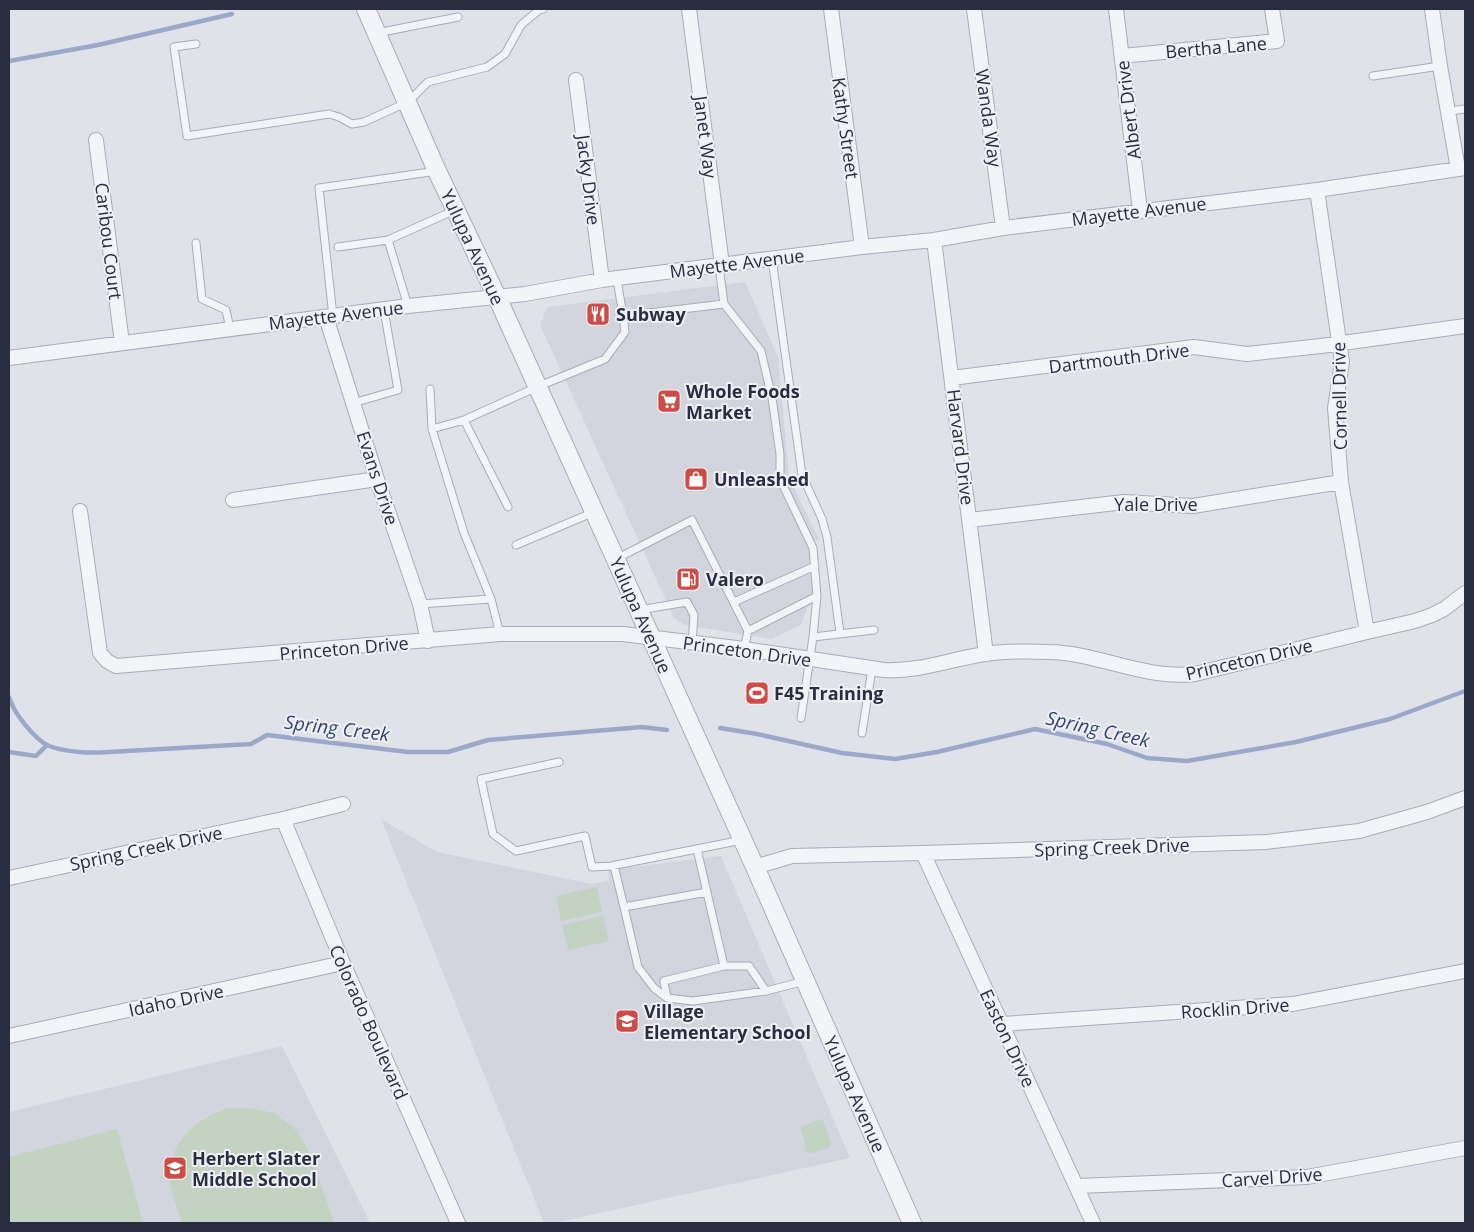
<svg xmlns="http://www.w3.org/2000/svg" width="1474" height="1232" font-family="'Open Sans',sans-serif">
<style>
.built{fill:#d2d4de}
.green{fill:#c2d3c1}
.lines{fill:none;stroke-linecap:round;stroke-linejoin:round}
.stream{stroke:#9ba8c9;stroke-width:4.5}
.service-casing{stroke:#a9acb6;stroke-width:9}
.minor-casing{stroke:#a9acb6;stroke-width:16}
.tertiary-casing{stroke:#a9acb6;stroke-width:20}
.service{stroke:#f3f4f7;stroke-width:7}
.minor{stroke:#f3f4f7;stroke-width:14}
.tertiary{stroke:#f3f4f7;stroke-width:18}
.labels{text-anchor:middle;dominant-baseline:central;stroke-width:4;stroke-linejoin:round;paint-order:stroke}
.street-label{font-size:18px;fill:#292d40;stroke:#f0f1f7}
.poi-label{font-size:18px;font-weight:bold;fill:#292d40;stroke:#f0f1f7;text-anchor:start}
.water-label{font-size:19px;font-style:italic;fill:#334374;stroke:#f0f1f7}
</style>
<rect width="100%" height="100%" fill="#e0e2e9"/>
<!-- built -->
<path class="built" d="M745 282 778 357 789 478 819 539 808 544 813 593 801 625 771 639 685 625 674 618 540 325 547 307Z
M381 819 437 852 592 884 609 881 608 870 721 856 850 1158 554 1223H544Z
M282 1046 370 1223H9V1112Z"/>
<!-- green -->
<path class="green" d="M597 887 602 912 561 921 556 896Z
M603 916 609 941 568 950 562 925Z
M228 1108H248L275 1113 296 1130 304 1142 311 1156 334 1223H182C178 1210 172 1196 170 1182 166 1145 196 1118 228 1108Z
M823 1119 831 1143 829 1148 812 1153 804 1151V1147L806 1146 801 1130 802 1126Z
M117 1129 143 1223H9V1157Z"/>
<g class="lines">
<!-- stream -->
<path class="stream" d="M9 61 98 45 232 14
M9 697C13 712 35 740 49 746 79 757 113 751 144 750 179 748 215 746 251 744L267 735 408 752H448L488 740 642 727 667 730
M720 728 757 734 842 753 895 759 937 752 1035 729 1107 744 1147 758 1187 761 1296 742 1390 719 1465 691
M9 752 36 756 47 745"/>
<!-- service casing -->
<g class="service-casing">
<path id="service" d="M377 33 458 17
M196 44 174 47 187 136 329 114 339 117 352 124 364 122 408 102 428 82 487 67 505 54 521 25 539 10 543 9
M1373 76 1440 66
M1449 111 1465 109
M196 243 202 299 226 310 230 329
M338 247 388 240
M772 259 802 475 822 519 827 537 840 633
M617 279 623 316 724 304 719 266
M724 304 761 351 772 398 780 454V479L813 548 817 596 748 631 744 649
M408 306 388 240 455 210
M333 316 319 188 437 171
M430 389 432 429
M353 403 398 390 384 310
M464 420 432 429 464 533 491 599 500 634
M508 507 464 420 537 387 605 359 625 332 623 316
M516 545 594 512
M616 559 692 520 748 631
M734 602 815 566
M420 604 491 599
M639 610 687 602 694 615 692 643
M813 637 817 596
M801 718 813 637 874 630
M862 733 872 669
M559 762 481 779 493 834 516 851 585 836 592 867 611 866 742 840
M614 866 624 907 707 892
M624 907 638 967 654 988 667 998 693 1001 766 991 805 981
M724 966H749L766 991
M667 998 664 981 724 966 697 849"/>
</g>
<!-- minor casing -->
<g class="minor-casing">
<path id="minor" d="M689 9 722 265
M831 9 862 247
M974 9 1003 228
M1116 9 1140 211
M1432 9 1440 66 1458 169
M1122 56 1277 41 1272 9
M576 80 602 280
M96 140 122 343
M1317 190 1342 362 1335 408 1341 482 1367 632
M934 240 986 654
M326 317 377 479 420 604 428 641
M9 358 408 306 525 294 602 280 862 247 934 240 1003 228 1317 190 1465 168
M952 378 1194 347 1247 354 1321 346 1465 326
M233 500 377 479
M80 511 100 653 107 661 116 666 500 634H623L744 649 884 670C919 672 951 659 985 654 1006 651 1028 651 1049 652 1099 653 1145 680 1195 674L1367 632 1415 621 1432 615 1444 609 1465 593
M970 520 1124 502 1193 506 1341 482
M283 819 343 963 458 1223
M923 853 1093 1223
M755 867 792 856 923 853 1266 842 1359 831 1427 812 1465 798
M9 878 283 819 343 804
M1002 1024 1293 1004 1465 971
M9 1036 343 963
M1077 1186 1307 1177 1465 1148"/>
</g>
<!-- tertiary casing -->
<g class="tertiary-casing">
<path id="tertiary" d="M366 9 437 171 497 297 755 867 912 1223"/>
</g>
<!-- service -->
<use href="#service" class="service"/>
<!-- minor -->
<use href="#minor" class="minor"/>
<!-- tertiary -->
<use href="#tertiary" class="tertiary"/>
</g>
<!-- icons -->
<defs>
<g id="restaurant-square" transform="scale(1.25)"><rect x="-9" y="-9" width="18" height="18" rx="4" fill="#ce4c46" stroke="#f0f1f7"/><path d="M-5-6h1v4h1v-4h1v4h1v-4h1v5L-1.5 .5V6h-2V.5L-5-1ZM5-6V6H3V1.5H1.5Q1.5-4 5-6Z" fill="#fff"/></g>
<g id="supermarket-square" transform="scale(1.25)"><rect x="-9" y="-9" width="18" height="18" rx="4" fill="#ce4c46" stroke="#f0f1f7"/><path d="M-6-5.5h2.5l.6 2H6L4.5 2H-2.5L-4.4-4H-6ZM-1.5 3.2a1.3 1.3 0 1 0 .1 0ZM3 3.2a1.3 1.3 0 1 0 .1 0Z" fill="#fff"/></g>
<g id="shop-square" transform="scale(1.25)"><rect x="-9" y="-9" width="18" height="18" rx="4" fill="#ce4c46" stroke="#f0f1f7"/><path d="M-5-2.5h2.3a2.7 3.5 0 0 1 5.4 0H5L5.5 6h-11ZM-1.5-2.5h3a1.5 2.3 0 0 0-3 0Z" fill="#fff"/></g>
<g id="fuel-square" transform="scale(1.25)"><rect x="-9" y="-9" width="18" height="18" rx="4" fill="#ce4c46" stroke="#f0f1f7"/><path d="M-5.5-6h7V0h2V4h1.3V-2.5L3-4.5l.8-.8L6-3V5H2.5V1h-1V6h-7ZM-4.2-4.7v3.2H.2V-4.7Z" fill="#fff"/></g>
<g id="stadium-square" transform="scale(1.25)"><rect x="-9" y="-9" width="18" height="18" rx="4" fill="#ce4c46" stroke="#f0f1f7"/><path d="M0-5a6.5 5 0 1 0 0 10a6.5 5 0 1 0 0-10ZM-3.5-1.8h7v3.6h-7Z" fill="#fff"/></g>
<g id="school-square" transform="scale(1.25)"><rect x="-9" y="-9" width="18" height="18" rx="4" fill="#ce4c46" stroke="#f0f1f7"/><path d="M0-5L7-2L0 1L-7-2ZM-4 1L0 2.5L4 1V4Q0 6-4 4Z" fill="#fff"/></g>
</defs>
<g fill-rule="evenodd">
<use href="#restaurant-square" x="598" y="314"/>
<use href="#supermarket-square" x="669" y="401"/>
<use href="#shop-square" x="696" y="479"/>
<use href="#fuel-square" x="688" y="579"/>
<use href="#stadium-square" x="757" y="693"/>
<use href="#school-square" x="627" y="1021"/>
<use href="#school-square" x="175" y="1168"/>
</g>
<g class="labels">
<!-- street labels -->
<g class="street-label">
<text transform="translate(1216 47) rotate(-5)">Bertha Lane</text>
<text transform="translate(1128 110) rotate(-97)">Albert Drive</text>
<text transform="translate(989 118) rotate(82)">Wanda Way</text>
<text transform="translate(846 128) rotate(82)">Kathy Street</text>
<text transform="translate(706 137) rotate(83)">Janet Way</text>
<text transform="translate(589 180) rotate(83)">Jacky Drive</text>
<text transform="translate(1139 211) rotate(-7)">Mayette Avenue</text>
<text transform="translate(109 241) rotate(83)">Caribou Court</text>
<text transform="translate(473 247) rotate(65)">Yulupa Avenue</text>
<text transform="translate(737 263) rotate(-7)">Mayette Avenue</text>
<text transform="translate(336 315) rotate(-7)">Mayette Avenue</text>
<text transform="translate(1119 358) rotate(-7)">Dartmouth Drive</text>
<text transform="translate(1339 396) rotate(-91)">Cornell Drive</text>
<text transform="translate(961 447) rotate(83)">Harvard Drive</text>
<text transform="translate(378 478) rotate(72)">Evans Drive</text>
<text x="1156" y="504">Yale Drive</text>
<text transform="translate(641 615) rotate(66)">Yulupa Avenue</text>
<text transform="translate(344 648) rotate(-5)">Princeton Drive</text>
<text transform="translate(747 651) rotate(8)">Princeton Drive</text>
<text transform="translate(1249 659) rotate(-13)">Princeton Drive</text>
<text transform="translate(1112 847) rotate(-2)">Spring Creek Drive</text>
<text transform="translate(146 848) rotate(-12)">Spring Creek Drive</text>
<text transform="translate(176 1000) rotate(-12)">Idaho Drive</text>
<text transform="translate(1235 1008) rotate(-4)">Rocklin Drive</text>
<text transform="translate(369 1022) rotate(66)">Colorado Boulevard</text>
<text transform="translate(1008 1038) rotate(65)">Easton Drive</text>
<text transform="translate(855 1094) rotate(66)">Yulupa Avenue</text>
<text transform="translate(1272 1177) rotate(-4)">Carvel Drive</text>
</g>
<!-- poi labels -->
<g class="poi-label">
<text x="616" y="314">Subway</text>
<text x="686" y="391">Whole Foods<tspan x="686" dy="21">Market</tspan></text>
<text x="714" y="479">Unleashed</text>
<text x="706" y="579">Valero</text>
<text x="774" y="693">F45 Training</text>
<text x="644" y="1011">Village<tspan x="644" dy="21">Elementary School</tspan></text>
<text x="192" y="1158">Herbert Slater<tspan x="192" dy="21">Middle School</tspan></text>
</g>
<!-- water labels -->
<g class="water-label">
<text transform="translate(337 728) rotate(7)">Spring Creek</text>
<text transform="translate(1098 729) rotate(13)">Spring Creek</text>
</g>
</g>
<!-- border -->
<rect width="1474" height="1232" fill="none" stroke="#292d40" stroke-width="20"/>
</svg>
